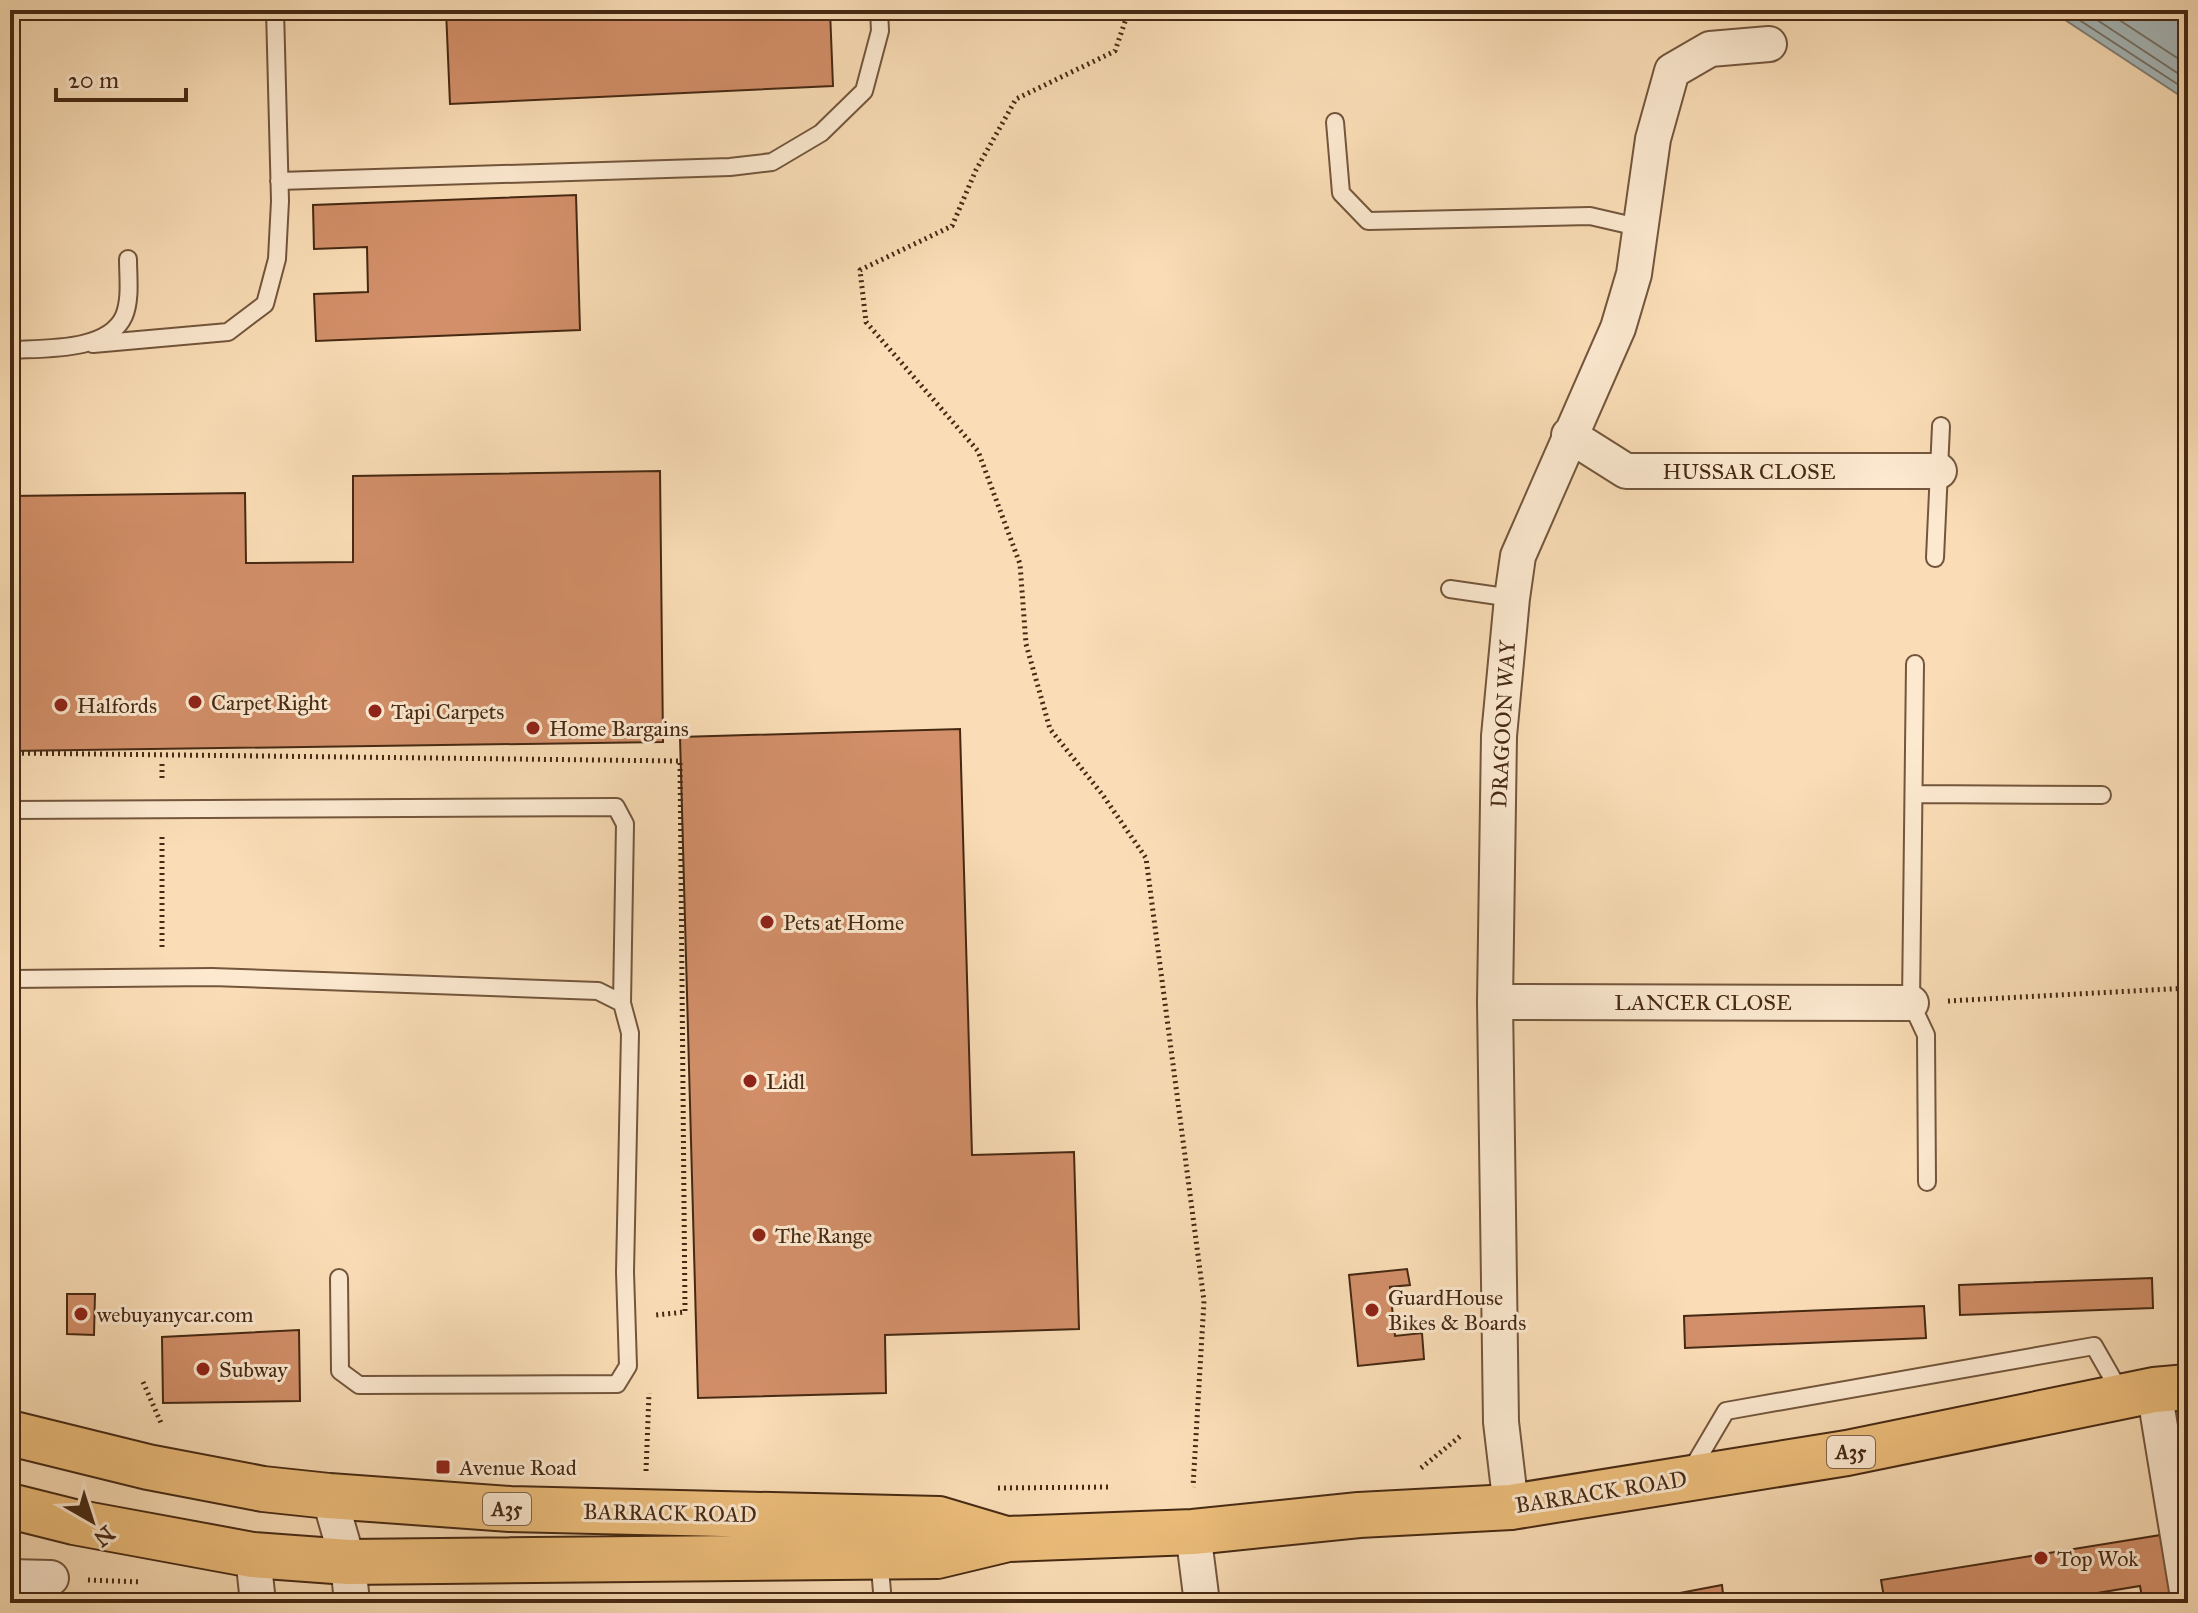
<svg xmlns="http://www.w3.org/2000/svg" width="2198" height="1613" font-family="'IM FELL Great Primer',serif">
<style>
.water{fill:#a5b8ba;stroke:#7f7f77;stroke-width:2}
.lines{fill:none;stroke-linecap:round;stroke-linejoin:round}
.shore{stroke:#767066;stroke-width:2}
.building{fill:#d28f69;stroke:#462913;stroke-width:2}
.lane-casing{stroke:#73563c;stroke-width:20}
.street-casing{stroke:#73563c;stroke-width:38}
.primary-casing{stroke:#462913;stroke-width:48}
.path{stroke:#462913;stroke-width:5;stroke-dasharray:2 4;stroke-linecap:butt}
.lane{stroke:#fce9d0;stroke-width:16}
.street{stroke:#fce9d0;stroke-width:34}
.primary{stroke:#edbe7b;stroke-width:44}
.poi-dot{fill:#8f2418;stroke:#fce9d0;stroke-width:3}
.labels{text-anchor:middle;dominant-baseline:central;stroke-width:6;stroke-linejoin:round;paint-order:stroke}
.shield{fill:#fce9d0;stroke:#7d634c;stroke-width:2}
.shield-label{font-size:20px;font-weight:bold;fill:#462913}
.street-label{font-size:22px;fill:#462913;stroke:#fce9d0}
.poi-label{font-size:22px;fill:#462913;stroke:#fce9d0;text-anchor:start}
</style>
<rect width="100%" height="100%" fill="#faddb6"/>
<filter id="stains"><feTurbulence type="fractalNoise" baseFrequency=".0025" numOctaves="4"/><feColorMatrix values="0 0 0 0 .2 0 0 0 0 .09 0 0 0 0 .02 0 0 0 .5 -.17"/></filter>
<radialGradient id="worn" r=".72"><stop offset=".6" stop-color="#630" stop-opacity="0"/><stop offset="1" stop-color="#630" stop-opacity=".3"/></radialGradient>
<!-- water -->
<path class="water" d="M2050 10H2188V101Z"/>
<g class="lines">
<!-- shore -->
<path class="shore" d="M2064 10 2188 91
M2082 10 2188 80
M2104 10 2188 65"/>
</g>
<!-- building -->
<path class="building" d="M446 10H830L833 86 450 104Z
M576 195 580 330 316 341 314 294 368 292 367 247 314 249 313 205Z
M660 471 663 742 10 751V496L245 493 246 563 353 562V476Z
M960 729 972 1155 1074 1152 1079 1329 885 1335 886 1393 698 1398 680 737Z
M1407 1269 1410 1285 1390 1287 1395 1336 1422 1333 1424 1359 1358 1366 1349 1275Z
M2152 1278 2153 1308 1960 1315 1959 1285Z
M67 1294H95L94 1335 67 1334Z
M1924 1306 1926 1338 1685 1348 1684 1316Z
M299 1330 300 1401 163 1403 162 1337Z
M2167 1534 2178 1603H2143L2140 1586 2037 1603H1885L1881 1580Z
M1722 1585 1724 1603H1670L1669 1595Z
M1842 1594 1844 1603H1792Z
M1669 1595 1670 1603H1625Z"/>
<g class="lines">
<!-- lane casing -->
<g class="lane-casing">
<path id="lane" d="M1335 122 1341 193 1368 221 1590 216 1642 228
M279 181 730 167 772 162 821 133 864 91 880 31 879 10
M93 344 228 332 265 304 277 259 280 201 275 10
M10 350C44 348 108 352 124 316 131 299 128 277 128 259
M1935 558 1941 426
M1450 589 1512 598
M1915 664 1911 1003 1926 1035 1927 1182
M1915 794 2102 795
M10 810 616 807 625 824 622 1003
M10 979 212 977 598 991 622 1003 630 1033 625 1272 628 1366 617 1384 359 1385 340 1371 339 1278
M1690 1472 1726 1411 2094 1346 2122 1395
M879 1557 883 1603"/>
</g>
<!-- street casing -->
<g class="street-casing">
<path id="street" d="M1569 435 1626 471H1939
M1495 1002 1911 1003
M2154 1390 2188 1597
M329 1496 348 1562 352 1603
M1511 1507 1501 1422 1495 1002 1499 736 1512 598 1518 556 1618 328 1634 274 1653 139 1672 71 1710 49 1769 44
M1193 1532 1202 1603
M253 1555 258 1603
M10 1577 51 1578"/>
</g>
<!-- primary casing -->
<g class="primary-casing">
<path id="primary" d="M10 1433 148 1467 263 1489 329 1496 510 1509 939 1519 1006 1539
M10 1506 74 1522 253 1555 348 1562 937 1556 1008 1539 1193 1532 1359 1515 1511 1507 1847 1453 2154 1390 2188 1387"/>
</g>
<!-- path -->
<path class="path" d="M1129 10 1115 51 1016 99 976 170 952 226 860 270 866 322 978 451 1020 564 1026 644 1050 729 1102 794 1146 858 1204 1301 1193 1487
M10 753 680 761 685 1312 656 1315
M162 764V779
M162 947V837
M1948 1001 2188 988
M143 1382 162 1425
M1421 1468 1463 1434
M646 1471 649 1393
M998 1488 1108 1487
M88 1580 142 1582"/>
<!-- lane -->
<use href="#lane" class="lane"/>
<!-- street -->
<use href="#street" class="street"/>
<!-- primary -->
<use href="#primary" class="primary"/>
</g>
<!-- markers -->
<g class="poi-dot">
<circle cx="195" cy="702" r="8"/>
<circle cx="61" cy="705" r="8"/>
<circle cx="375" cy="711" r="8"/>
<circle cx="533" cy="728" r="8"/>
<circle cx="767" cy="922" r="8"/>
<circle cx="750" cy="1081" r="8"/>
<circle cx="759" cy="1235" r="8"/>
<circle cx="1372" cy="1310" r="8"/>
<circle cx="81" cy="1314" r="8"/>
<circle cx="203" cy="1369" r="8"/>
<rect x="435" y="1459" width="16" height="16" rx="4"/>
<circle cx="2041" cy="1558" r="8"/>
</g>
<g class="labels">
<!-- shield labels -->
<g class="shield">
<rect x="1827" y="1436" width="48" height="32" rx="6"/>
<rect x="483" y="1493" width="48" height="32" rx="6"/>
</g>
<g class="shield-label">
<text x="1851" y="1452">A35</text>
<text x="507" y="1509">A35</text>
</g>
<!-- street labels -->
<g class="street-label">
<text x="1749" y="471">HUSSAR CLOSE</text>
<text transform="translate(1503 724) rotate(-87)">DRAGOON WAY</text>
<text x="1703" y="1002">LANCER CLOSE</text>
<text transform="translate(1601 1492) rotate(-9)">BARRACK ROAD</text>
<text transform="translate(670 1513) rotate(1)">BARRACK ROAD</text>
</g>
<!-- poi labels -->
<g class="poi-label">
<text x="211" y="702">Carpet Right</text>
<text x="77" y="705">Halfords</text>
<text x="391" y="711">Tapi Carpets</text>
<text x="549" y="728">Home Bargains</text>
<text x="783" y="922">Pets at Home</text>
<text x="766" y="1081">Lidl</text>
<text x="775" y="1235">The Range</text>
<text x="1388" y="1297">GuardHouse<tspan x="1388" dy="25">Bikes &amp; Boards</tspan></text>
<text x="97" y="1314">webuyanycar.com</text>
<text x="219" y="1369">Subway</text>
<text x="459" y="1467">Avenue Road</text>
<text x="2057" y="1558">Top Wok</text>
</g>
</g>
<!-- margin -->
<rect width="2198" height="1613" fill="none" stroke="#faddb6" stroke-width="40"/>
<rect x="12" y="12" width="2174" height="1589" fill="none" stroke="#462913" stroke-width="4"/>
<rect x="20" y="20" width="2158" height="1573" fill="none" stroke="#462913" stroke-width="2"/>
<!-- north arrow -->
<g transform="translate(92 1521) rotate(141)" stroke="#fce9d0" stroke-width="6" paint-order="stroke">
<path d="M0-6L14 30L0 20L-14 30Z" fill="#462913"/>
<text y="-12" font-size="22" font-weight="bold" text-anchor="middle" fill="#462913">N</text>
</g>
<!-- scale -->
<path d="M56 88v12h130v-12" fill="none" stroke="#462913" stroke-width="4"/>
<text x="68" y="88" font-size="24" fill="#462913" stroke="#fce9d0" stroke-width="6" paint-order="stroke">20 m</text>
<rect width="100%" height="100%" filter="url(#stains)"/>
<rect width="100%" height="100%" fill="url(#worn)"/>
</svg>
